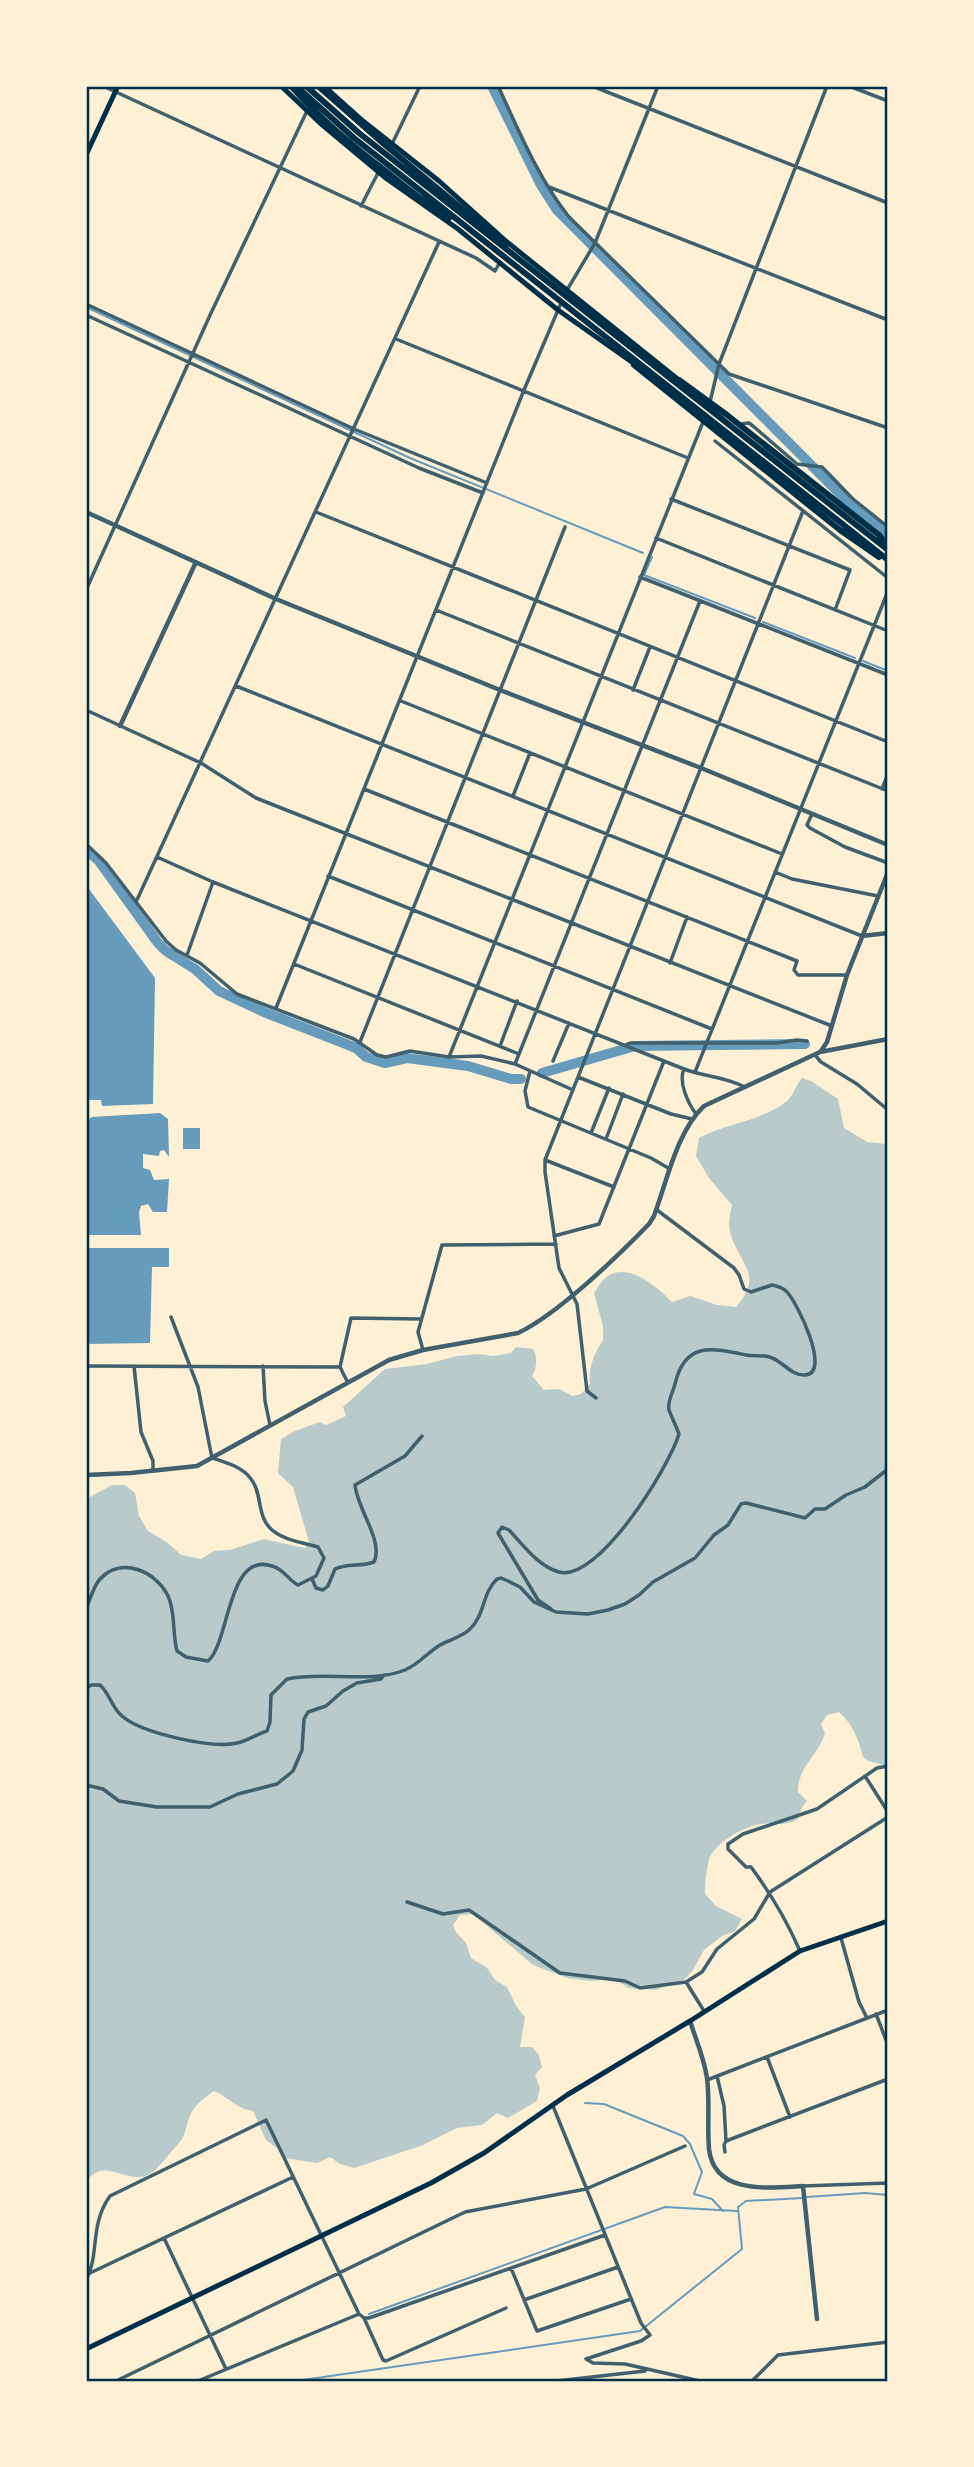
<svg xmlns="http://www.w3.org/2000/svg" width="974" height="2467" font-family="Ubuntu,sans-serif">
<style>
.green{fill:#b9caca}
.water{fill:#669bbc}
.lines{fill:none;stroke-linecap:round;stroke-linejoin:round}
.stream{stroke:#669bbc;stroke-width:2}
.river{stroke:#669bbc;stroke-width:10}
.minor{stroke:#3f606c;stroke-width:3.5}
.tertiary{stroke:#3f606c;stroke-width:4.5}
.primary{stroke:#003049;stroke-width:5}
.trunk{stroke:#003049;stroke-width:5}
.motorway{stroke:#003049;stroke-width:6}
.neatline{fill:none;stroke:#003049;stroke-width:2.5}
</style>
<rect width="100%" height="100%" fill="#fdf0d5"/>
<!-- green -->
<path class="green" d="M802 1078 811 1081 838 1099 844 1128 867 1142 888 1144V1766L868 1761 863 1757C859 1740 852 1723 839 1712L827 1715 821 1724 825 1733C819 1755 797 1767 798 1792L807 1801 802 1807 798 1819C782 1828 777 1821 761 1824 744 1826 713 1844 709 1860 706 1871 705 1883 705 1894L716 1906 742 1919 735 1931 722 1936 704 1950 693 1970 685 1979 656 1990 629 1988 614 1979 591 1981 567 1978 533 1965 473 1914 460 1915 453 1925 456 1932 466 1943 471 1958 487 1968 495 1980 507 1987 516 2006 525 2017 520 2047H532L539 2055 542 2067 535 2075 540 2088 537 2101 508 2118 497 2113 482 2125 457 2128 423 2145 354 2168 340 2164 330 2157 317 2163 285 2158 277 2148 266 2140 253 2111C235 2108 230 2098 214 2091 204 2098 193 2106 189 2118 186 2125 186 2133 182 2139 178 2144 158 2168 154 2171 129 2191 106 2153 86 2182V1499L112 1485H125L135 1493 139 1516 148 1531 168 1543 181 1555 201 1559 214 1551 230 1550 264 1539 305 1548 309 1542 293 1487 278 1473 281 1439 295 1431 320 1422 326 1425 346 1416 343 1407 385 1369 427 1364 457 1356 478 1354 493 1356 511 1353 516 1347 533 1349C538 1357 537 1368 532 1376L544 1390 559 1389 573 1396 581 1394 590 1384C588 1370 594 1352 603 1341V1326L594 1293C597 1289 600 1283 604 1279 626 1259 657 1287 672 1302L690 1296 717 1305 736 1307C765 1274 739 1265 730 1232 728 1223 730 1214 732 1205L709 1178 696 1156 699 1138C727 1123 762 1121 787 1101 793 1096 796 1085 802 1078Z"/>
<!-- water -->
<path class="water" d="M86 885 155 978 153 1104 102 1106 101 1100H86Z
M160 1113 168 1119 169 1157 164 1150 160 1151 159 1156 143 1154V1168L150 1170 154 1180 169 1179 167 1212H153L148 1204 141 1206 139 1212 141 1235H86V1121L92 1117Z
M183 1128H200V1149H183Z
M86 1248H169V1267H152L150 1343 86 1344Z"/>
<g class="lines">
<!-- stream -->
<path class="stream" d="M86 307 410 458 643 553
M652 557 644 575 755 618
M763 622 855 658
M863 661 888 671
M585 2103 604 2104 683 2136 690 2144 702 2172 694 2194 712 2199 723 2211
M807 2197 865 2193 888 2195
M369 2314 665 2207 737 2211
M296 2381 640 2331 742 2249 738 2207 746 2201 802 2198"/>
<!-- river -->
<path class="river" d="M492 86 541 185 557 210 846 500 888 533
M86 849 99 861 158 943 166 951 195 969 219 991 264 1012 346 1044 356 1048 366 1057 385 1063 407 1058 468 1066 511 1079H521
M542 1073 635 1046 805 1044"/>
<!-- minor -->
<path class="minor" d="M103 86 476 258 495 271 500 262
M498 86C519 131 538 178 569 217L729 374 888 428
M592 86 888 203
M849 86 888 101
M392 144 420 86
M549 187 888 320
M361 206 378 173
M567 290 595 243 658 86
M86 304 354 429 487 483
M86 315 419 468 483 493
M396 339 688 458
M710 402 719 364 827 86
M740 424 749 423 753 426 797 464 822 467 853 499 888 527
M715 441 888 578
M671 499 850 570 835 610
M316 512 888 742
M656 538 888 631
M640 577 888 675
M86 590 211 313 307 111
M436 610 888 791
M236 686 862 936
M633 690 650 647
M401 701 782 854
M86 710 201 763 256 798 832 1026
M364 789 797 961 794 970 798 975H847
M882 789 888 774
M513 796 530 753
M812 814 807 825 810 828 845 847 888 863
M86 844 106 863 166 941 176 950 200 963 237 994 354 1039 377 1055 386 1057 410 1051 449 1057 481 1056 515 1064 573 1090
M157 857 213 882 684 1069C705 1077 723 1076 745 1087
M775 872 792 879 878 896
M328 876 712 1029
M136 902 439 242
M187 955 213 882
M670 963 687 917
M294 964 519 1054
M276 1008 524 390 561 303
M360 1042 565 527
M625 1045 630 1043H777L797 1040 807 1041
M500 1046 517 1001
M815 1055 821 1062 857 1084 888 1110
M449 1057 703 422
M553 1061 569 1023
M515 1064 700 601
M684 1069C678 1082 688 1103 696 1114
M530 1071 525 1091 528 1107 651 1158 670 1169
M695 1072 888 591
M578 1077 671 1114 692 1119
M591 1133 609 1088
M606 1139 623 1094
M545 1160 614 1187
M554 1236 599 1224 664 1061
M423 1350 418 1332 442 1245 556 1244
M86 1366 340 1367 351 1318 421 1319
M134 1366 141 1432 153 1461V1471
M263 1366 265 1401 270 1425
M340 1367 347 1381
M596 1398 587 1391 577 1304 559 1268 545 1172V1160L803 511
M312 1579 316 1588 323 1590 328 1586 335 1569C348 1563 361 1567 374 1562 384 1541 357 1509 355 1485L405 1456 422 1436
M86 1609C90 1600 93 1587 100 1579 121 1556 156 1571 168 1596 176 1613 172 1633 177 1651L186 1657 208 1661C230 1642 227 1551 272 1566 284 1569 288 1580 298 1585L316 1576 324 1558 318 1547C302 1542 285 1541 272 1530 256 1516 263 1494 251 1479 243 1467 225 1462 212 1458L198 1387 171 1317
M551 1609 538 1600 498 1533 502 1527 509 1530C523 1545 539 1567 559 1572 598 1583 669 1467 679 1434 676 1426 672 1418 669 1410 667 1402 673 1392 675 1384 685 1341 712 1348 746 1355 755 1357 764 1354 772 1358 783 1362 792 1376 805 1375 832 1374 797 1301 786 1291 782 1287 777 1286 772 1285L751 1292 744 1289 739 1275 734 1268 657 1210
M86 1689 91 1685H100C110 1694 112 1708 122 1716 141 1733 212 1749 237 1743 247 1741 257 1734 267 1731L270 1722 271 1695 287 1679C324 1671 370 1684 405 1670 419 1664 427 1653 440 1645 449 1640 461 1637 469 1630 485 1616 482 1593 497 1579L501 1578 508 1581 520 1587 534 1602 556 1612 588 1614 608 1610 625 1604 639 1595 653 1582 695 1558 714 1535 728 1525 741 1504 746 1503 805 1518 815 1509H825L846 1495 865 1487 888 1469
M865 1776 888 1812
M86 1785 103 1789 119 1801 157 1807H210L238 1794 277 1784 293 1771 302 1750 304 1719 308 1712 326 1706 343 1691 357 1683 381 1679 384 1675
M407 1902 443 1914 469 1910 560 1973 625 1981 640 1988 686 1982 704 2011
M841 1938 859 2002 867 2018
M800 1951C787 1921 771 1894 751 1867H746L728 1849V1844L743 1834 817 1809 877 1768 888 1766
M686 1982 702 1972 717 1949 754 1919 770 1892 888 1817
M876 2014 888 2045
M767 2057 790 2117
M717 2076 724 2106 726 2141
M707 2080 888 2010
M553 2106 641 2323 650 2335 641 2341 586 2359 593 2363 625 2364 700 2381
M725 2152 724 2145 726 2141 888 2079
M803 2186 888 2183
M164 2238 226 2369
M511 2268 537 2331 631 2299
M90 2273 293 2177
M86 2280C100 2255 89 2225 110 2196L266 2120 359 2314 198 2381
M524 2300 618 2267
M359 2314 364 2318H369L605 2235
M364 2318 383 2360 386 2361 506 2308
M116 2381 465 2212 586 2189 685 2146
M556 2381 645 2371
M752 2381 778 2355 888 2342"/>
<!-- tertiary -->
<path class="tertiary" d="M86 512 276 599 500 690 701 768 888 845
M120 726 196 562
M862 936 888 933
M821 1051 827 1042 847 975 888 872
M86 1475 131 1473 197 1466 389 1360 423 1350 518 1333C558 1314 618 1256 649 1224L654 1216C667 1181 677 1131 704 1106L820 1052 888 1039
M690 2021C696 2040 704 2058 707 2078 710 2101 707 2125 709 2149 714 2195 769 2188 803 2186L817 2319"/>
<!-- primary -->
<path class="primary" d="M86 155 118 86
M86 2349 431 2183 484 2153 567 2095 690 2021 800 1951 888 1921"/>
<!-- trunk -->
<path class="trunk" d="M281 86 320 123 387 179 458 229 558 310 636 365
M324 86 363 121 439 181 507 242 680 381"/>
<!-- motorway -->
<path class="motorway" d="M291 86C320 119 353 146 388 173 408 189 427 205 449 218
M296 86 354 138 888 560
M306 86 359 133 888 550
M318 86 385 145 506 245
M634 365 840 530 879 557
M679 380 727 415 879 535 888 546"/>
</g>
<!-- border -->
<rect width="974" height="2467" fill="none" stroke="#fdf0d5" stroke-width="175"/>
<rect x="88" y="88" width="798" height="2292" class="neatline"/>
</svg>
